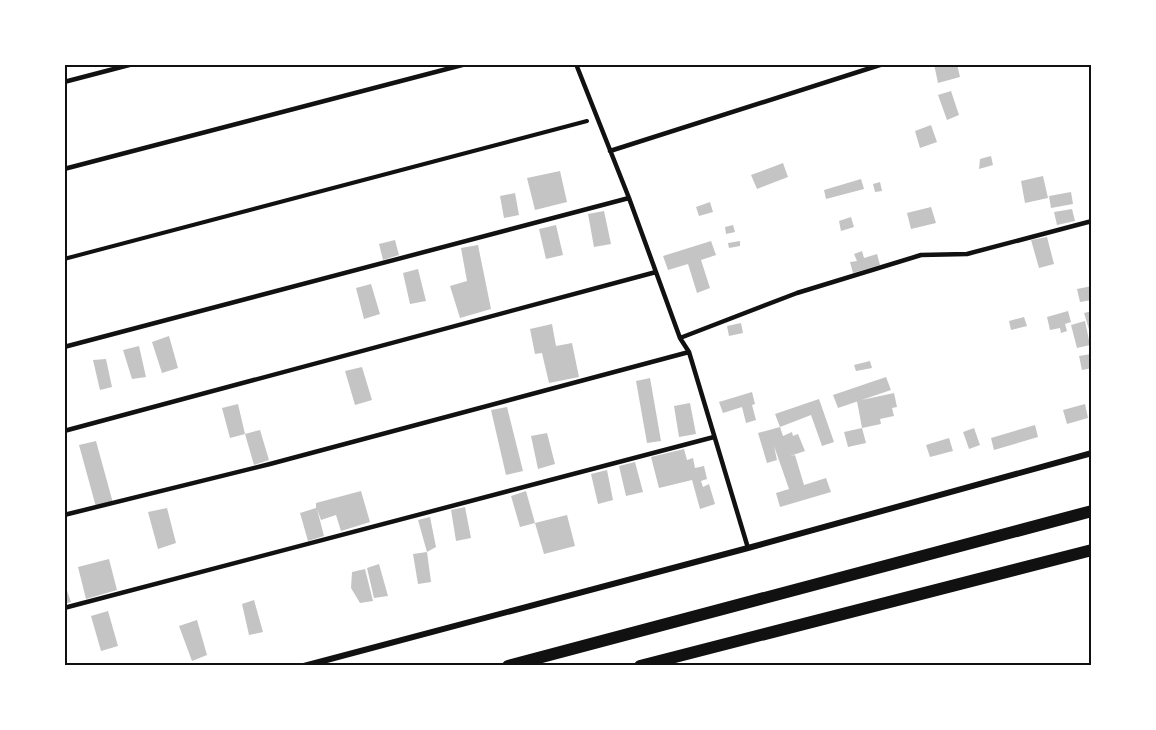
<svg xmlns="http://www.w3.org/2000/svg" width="1156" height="730" font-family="'DejaVu Sans',sans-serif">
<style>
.building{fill:#c4c4c4}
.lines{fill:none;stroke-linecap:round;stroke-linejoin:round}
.path{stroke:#111;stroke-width:4}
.service{stroke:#111;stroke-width:4.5}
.minor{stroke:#111;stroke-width:6}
.secondary{stroke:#111;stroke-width:12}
.neatline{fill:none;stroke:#111;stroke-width:2}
</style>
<rect width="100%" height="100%" fill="#fff"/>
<!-- building -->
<path class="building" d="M934 64H957L960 77 938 83Z
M951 91 959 115 947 120 938 95Z
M931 125 937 142 920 148 915 131Z
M991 156 993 165 979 169 980 159Z
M783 163 788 177 757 189 751 175Z
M560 171 567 202 535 210 527 178Z
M1043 176 1048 198 1025 203 1021 181Z
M861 179 864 189 826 199 824 190Z
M880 182 882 191 875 192 873 184Z
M1071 192 1073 204 1051 208 1049 196Z
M515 193 519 215 504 218 500 196Z
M710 202 713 212 699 216 696 207Z
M931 207 936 223 911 229 907 213Z
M1072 209 1075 221 1057 225 1054 212Z
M604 211 611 244 594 247 588 214Z
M851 217 854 227 841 231 839 221Z
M556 225 563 255 546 259 539 229Z
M733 225 735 232 726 234 725 227Z
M1047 237 1054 264 1039 268 1031 240Z
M395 240 399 255 383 260 379 244Z
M711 241 716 255 701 260 710 288 697 293 688 264 668 270 663 256Z
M740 241V246L729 248 728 243Z
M478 245 491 309 460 318 450 286 467 281 461 248Z
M862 251 864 258 877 254 880 265 853 273 850 262 857 261 854 254Z
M418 269 426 301 410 304 403 273Z
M371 284 380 314 364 319 356 288Z
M1092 286V300L1080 302 1077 289Z
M1068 311 1071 322 1065 324 1067 331 1061 333 1060 328 1050 330 1047 317Z
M1092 311V336H1091L1084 313Z
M1024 317 1027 326 1011 330 1009 321Z
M1085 321 1090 345 1077 348 1071 325Z
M741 323 743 333 729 336 727 326Z
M552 324 556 346 572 343 579 377 549 383 542 353 535 354 530 329Z
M169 336 178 368 162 373 152 342Z
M139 346 146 377 132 379 123 350Z
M1091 354 1092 368 1082 370 1079 356Z
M106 359 112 387 100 390 93 360Z
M870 361 872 368 856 371 854 365Z
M362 367 372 400 355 405 345 371Z
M886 377 891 390 838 408 833 395Z
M650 378 661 441 647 443 636 381Z
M752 392 755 404 752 405 756 420 746 423 742 407 723 413 719 402Z
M894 393 897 407 892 408 894 416 880 419 881 424 862 428 857 401Z
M819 399 834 442 822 446 811 415 780 427 775 414Z
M690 403 696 434 679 437 674 406Z
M238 404 245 434 230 438 222 408Z
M1085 404 1088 418 1067 424 1063 410Z
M507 407 523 471 506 475 491 410Z
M1035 425 1038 437 994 450 991 438Z
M780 427 783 436 792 432 793 436 798 434 805 451 790 456 795 455 804 485 826 478 831 492 780 507 776 493 789 489 774 446 777 460 767 463 758 433Z
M862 428 866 443 848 447 844 432Z
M974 428 980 445 969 449 963 432Z
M260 430 269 460 254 465 245 434Z
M547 433 555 464 538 469 531 436Z
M949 438 953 451 930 457 926 445Z
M96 441 113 503 96 507 79 445Z
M684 449 687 460 693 458 695 468 704 466 707 479 701 481 703 487 709 484 715 504 700 509 692 480 659 488 651 457Z
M635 462 643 492 626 496 619 466Z
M607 470 613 500 598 504 591 474Z
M361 491 370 522 341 531 336 515 321 520 317 509 324 536 308 541 300 513 316 508V503Z
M526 491 535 523 567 515 575 546 544 554 535 523 520 527 511 496Z
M465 507 471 538 456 541 451 510Z
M167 508 176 543 158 549 148 512Z
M430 517 436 547 427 552 418 520Z
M427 552 431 582 418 584 413 554Z
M109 559 117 590 86 599 78 567Z
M379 564 388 596 374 598 367 568Z
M365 569 373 601 360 603 351 588 352 572Z
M64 582 71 602 64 604Z
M254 600 263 632 249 635 242 604Z
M108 611 118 646 101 651 91 616Z
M197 620 207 655 192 661 179 626Z"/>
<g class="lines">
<!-- path -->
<path class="path" d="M64 259 587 121"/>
<!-- service -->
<path class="service" d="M576 64 629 198 680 338 689 352 748 548
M64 82 133 64
M610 151 883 64
M64 169 466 64
M680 338 797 293 921 255 967 254 1092 221
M64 347 629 198
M64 431 656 272
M64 515 270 464 689 352
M64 608 714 437"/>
<!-- minor -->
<path class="minor" d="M304 666 748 548 1092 453"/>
<!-- secondary -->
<path class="secondary" d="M508 666 1092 511
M640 666 1092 550"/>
</g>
<!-- border -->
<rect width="1156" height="730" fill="none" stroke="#ffffff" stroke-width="132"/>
<rect x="66" y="66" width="1024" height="598" class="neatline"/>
</svg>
